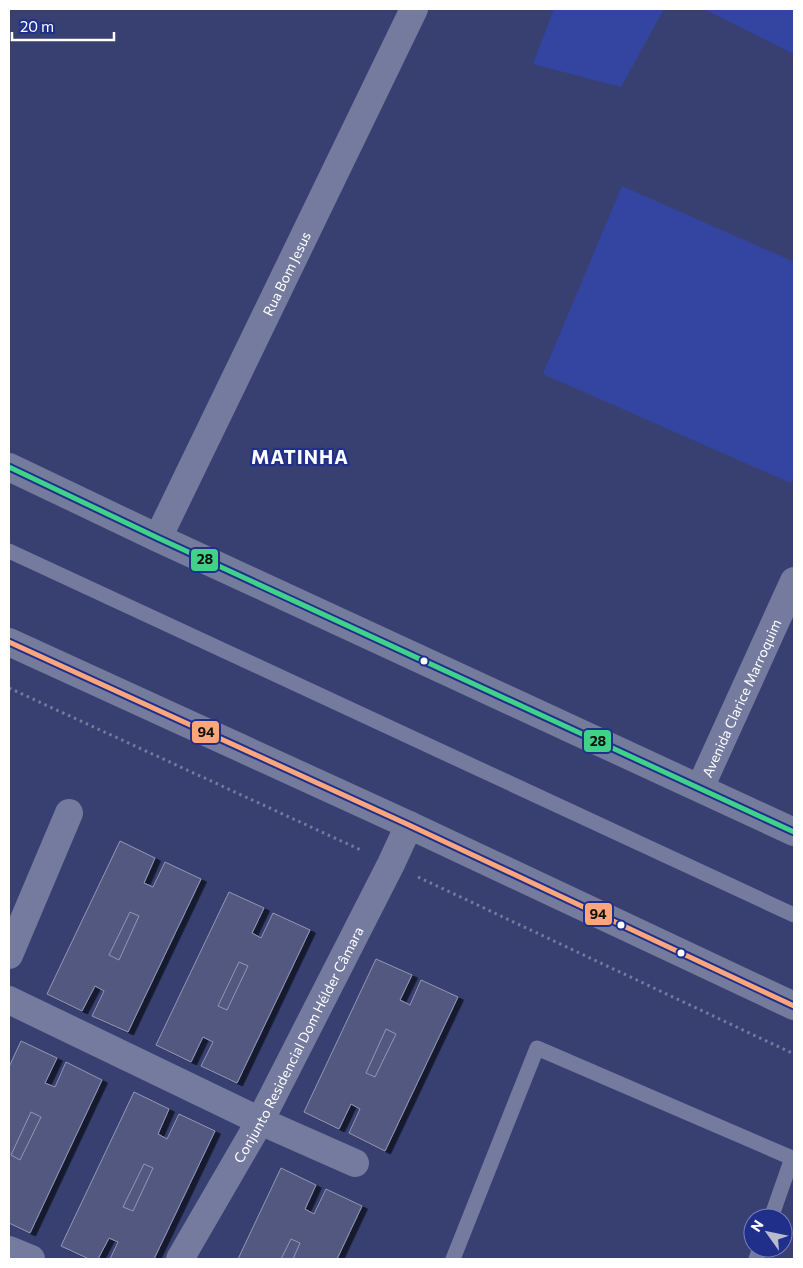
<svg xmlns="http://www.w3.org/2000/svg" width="803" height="1268" font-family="Commissioner,sans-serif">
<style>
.green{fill:#3345a1}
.building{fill:#525981;stroke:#9397b5;filter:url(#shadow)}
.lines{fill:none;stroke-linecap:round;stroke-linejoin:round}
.path{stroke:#747b9f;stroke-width:3;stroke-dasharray:2.5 4;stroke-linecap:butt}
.service{stroke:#747b9f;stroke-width:15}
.minor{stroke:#747b9f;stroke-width:28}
.trunk{stroke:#747b9d;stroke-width:28}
.bus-1-casing{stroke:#1f2f8a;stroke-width:9}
.bus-2-casing{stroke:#1f2f8a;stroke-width:9}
.bus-1{stroke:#fea67b;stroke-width:5}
.bus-2{stroke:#40d288;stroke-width:5}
.bus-dot{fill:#fff;stroke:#1f2f8a;stroke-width:2}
.labels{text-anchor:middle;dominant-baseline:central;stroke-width:4.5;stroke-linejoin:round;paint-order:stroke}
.street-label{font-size:14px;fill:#fff;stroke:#1f2f8a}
.district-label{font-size:19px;font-weight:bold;letter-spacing:1px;fill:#fff;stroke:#1f2f8a}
.line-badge{stroke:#1f2f8a;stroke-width:2}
.pale-badge-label{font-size:14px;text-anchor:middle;font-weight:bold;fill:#111}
</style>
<defs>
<filter id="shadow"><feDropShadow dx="5.5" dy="3" stdDeviation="0" flood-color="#0009"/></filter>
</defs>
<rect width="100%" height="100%" fill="#384072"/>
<!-- green -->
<path class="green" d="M554 9H664L621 87 533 64Z
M704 9H794V54Z
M622 186 794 262V475L791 483 543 374Z"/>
<!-- building -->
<path class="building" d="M120 841 155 858 144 883 153 887 165 862 201 879 128 1032 92 1016 104 991 95 986 82 1011 47 994Z
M229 892 264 908 252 933 261 938 273 913 310 930 237 1083 201 1066 213 1042 203 1037 191 1062 156 1045Z
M130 912 139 916 119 960 109 955Z
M376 959 412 975 400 1000 410 1005 421 980 458 997 385 1151 349 1133 360 1109 351 1104 339 1129 304 1112Z
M239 962 248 966 227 1010 218 1006Z
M386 1029 396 1034 375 1077 366 1073Z
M21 1041 57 1058 45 1083 55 1087 66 1062 102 1080 30 1233 9 1223V1067Z
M134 1092 169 1109 158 1134 167 1139 179 1114 215 1131 154 1259H110L118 1242 109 1238 98 1259H89L61 1246Z
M31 1112 41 1117 20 1160 11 1155Z
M144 1164 153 1168 133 1211 123 1207Z
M281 1168 316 1185 305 1209 314 1214 326 1189 362 1206 337 1259H238Z
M291 1239 300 1243 293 1259H281Z"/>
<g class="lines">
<!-- path -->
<path class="path" d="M9 688 363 851
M418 877 794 1054"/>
<!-- service -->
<path class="service" d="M9 551 794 915
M453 1259 537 1048 792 1158 771 1218
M756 1259 760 1248"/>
<!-- minor -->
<g class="minor">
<path id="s1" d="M158 538 414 9"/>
<path id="s2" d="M700 788 794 581"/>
<path d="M9 955 69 813"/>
<path d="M9 1000 260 1121 355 1163"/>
<path d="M9 1250 31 1259"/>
<path id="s3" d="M180 1259 260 1121 391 864 409 825"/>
</g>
<!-- trunk -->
<path class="trunk" d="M9 467 158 538 794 832
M9 642 409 825 794 1006"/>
<!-- bus-1 casing -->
<g class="bus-1-casing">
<path id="bus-1" d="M9 642 409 825 794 1006"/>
</g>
<!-- bus-2 casing -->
<g class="bus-2-casing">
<path id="bus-2" d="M9 467 158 538 794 832"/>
</g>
<!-- bus-1 -->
<use href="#bus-1" class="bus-1"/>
<!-- bus-2 -->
<use href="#bus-2" class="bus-2"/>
</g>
<!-- markers -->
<g class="bus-dot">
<circle cx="424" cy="661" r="4.5"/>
<circle cx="621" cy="925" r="4.5"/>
<circle cx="681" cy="953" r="4.5"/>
</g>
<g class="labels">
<!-- street labels -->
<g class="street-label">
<text stroke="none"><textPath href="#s1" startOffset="294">Rua Bom Jesus</textPath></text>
<text stroke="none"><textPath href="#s2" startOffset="99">Avenida Clarice Marroquim</textPath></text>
<text stroke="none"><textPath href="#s3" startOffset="245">Conjunto Residencial Dom Hélder Câmara</textPath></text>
</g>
<!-- district labels -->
<g class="district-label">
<text x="300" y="456">MATINHA</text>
</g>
</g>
<g class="line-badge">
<rect x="190" y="548" width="29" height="24" rx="5" fill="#40d288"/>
<rect x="191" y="720" width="29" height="24" rx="5" fill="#fea67b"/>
<rect x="583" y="729" width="29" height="24" rx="5" fill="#40d288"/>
<rect x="584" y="902" width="29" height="24" rx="5" fill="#fea67b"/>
</g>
<g class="pale-badge-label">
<text x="205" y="564">28</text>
<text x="206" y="737">94</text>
<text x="598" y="746">28</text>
<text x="598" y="919">94</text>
</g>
<!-- border -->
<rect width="803" height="1268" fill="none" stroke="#ffffff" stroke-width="20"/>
<!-- north arrow -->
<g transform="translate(768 1233) rotate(303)"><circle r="24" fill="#1f2f8a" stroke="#7982b9"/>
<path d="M0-4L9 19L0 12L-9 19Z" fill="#b9bcce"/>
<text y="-8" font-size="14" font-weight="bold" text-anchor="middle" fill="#ffffff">N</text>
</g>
<!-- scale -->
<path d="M12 32v8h102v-8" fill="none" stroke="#ffffff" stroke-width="2.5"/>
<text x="20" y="32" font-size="15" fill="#ffffff" stroke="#1f2f8a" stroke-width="4" paint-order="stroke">20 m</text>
</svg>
